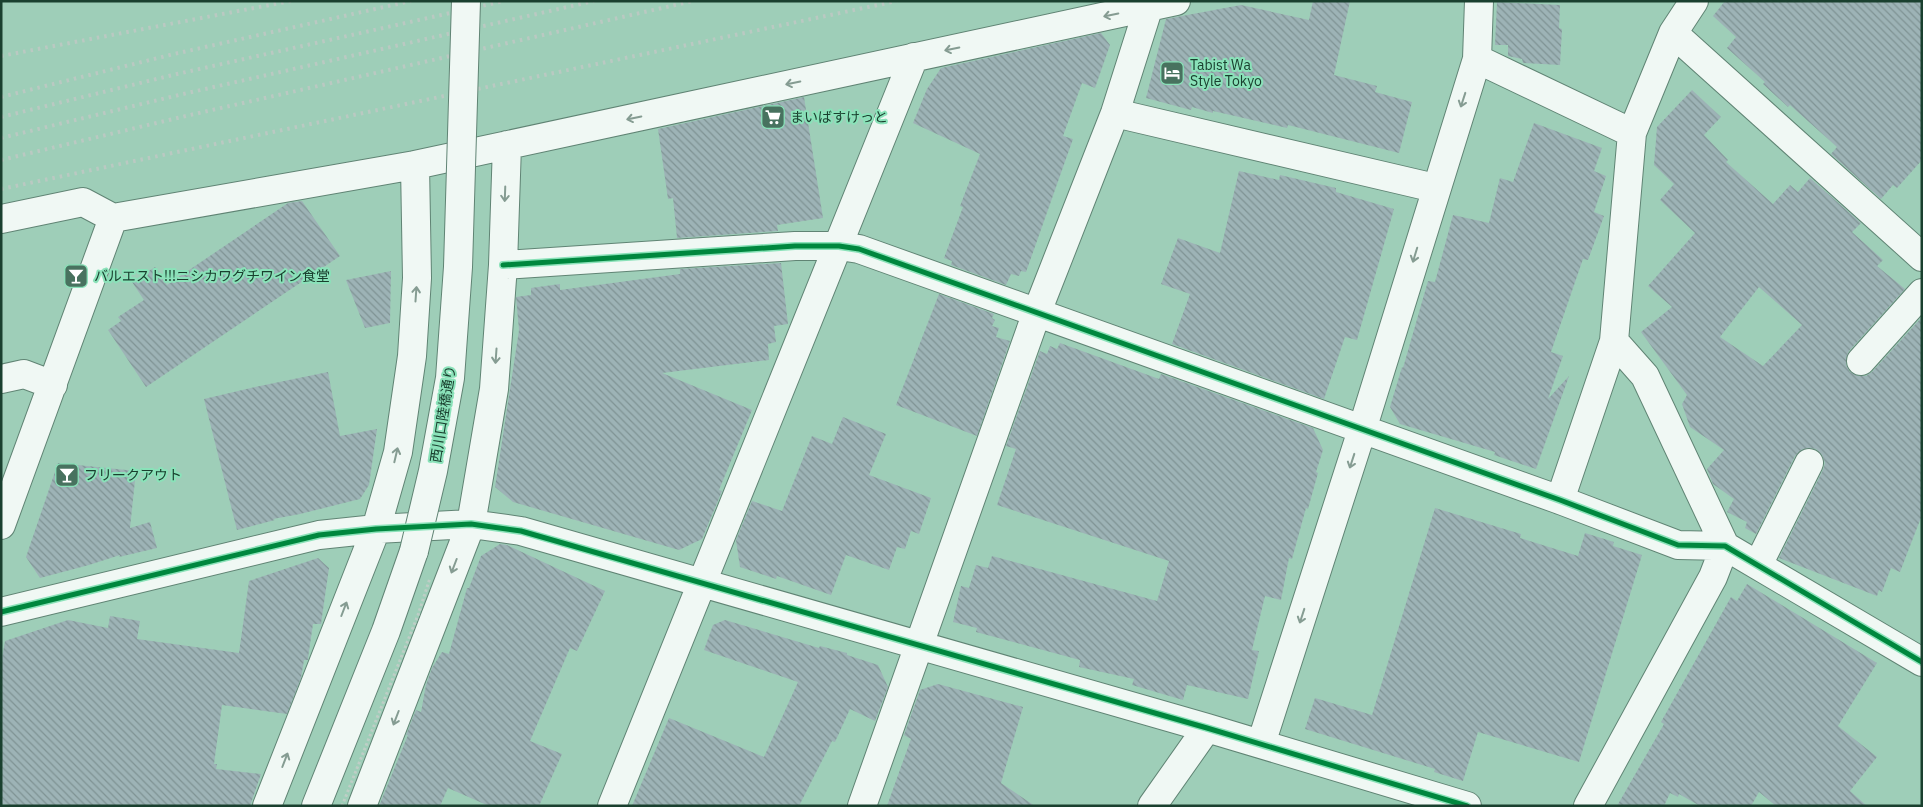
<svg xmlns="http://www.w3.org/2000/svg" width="1923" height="807" font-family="'IBM Plex Sans','Noto Sans JP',sans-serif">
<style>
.building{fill:url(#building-back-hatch);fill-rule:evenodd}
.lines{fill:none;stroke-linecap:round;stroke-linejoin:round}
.minor-casing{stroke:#608474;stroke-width:30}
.minor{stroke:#f0f8f4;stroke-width:28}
.rail{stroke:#bac9c2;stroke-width:4;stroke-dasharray:2.5 5;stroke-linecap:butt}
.minor-bridge-casing{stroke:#608474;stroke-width:30;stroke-linecap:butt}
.path-bridge{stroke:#becec6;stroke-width:3;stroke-dasharray:2.5 2.5;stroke-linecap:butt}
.minor-bridge{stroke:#f0f8f4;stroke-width:28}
.cycleway-casing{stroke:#8ae2b9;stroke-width:8}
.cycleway{stroke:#00873e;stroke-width:5}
.oneway{stroke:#859c92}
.labels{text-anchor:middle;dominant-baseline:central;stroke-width:4;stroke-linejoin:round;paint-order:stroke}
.poi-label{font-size:14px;fill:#1a402f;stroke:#8ae2b9;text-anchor:start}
.street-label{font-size:14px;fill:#1a402f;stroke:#8ae2b9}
</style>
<defs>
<pattern id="building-back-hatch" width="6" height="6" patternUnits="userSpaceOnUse" patternTransform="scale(1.25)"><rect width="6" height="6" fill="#9db3b6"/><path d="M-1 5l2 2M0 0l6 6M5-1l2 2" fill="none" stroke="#7f9394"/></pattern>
</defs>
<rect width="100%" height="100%" fill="#9eceb8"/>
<!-- building -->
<path class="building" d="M1313 1H1350L1334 75 1377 86 1375 92 1412 102 1399 153 1288 125 1287 128 1213 111V113L1192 107 1191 110 1146 98 1166 19 1241 5 1309 20Z
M1725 1H1922V160L1897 188 1893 185 1881 199 1831 154 1837 147 1790 105 1788 107 1763 84 1765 82 1727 48 1736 37 1713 16Z
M1497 2 1560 5 1559 28 1562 29 1560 65 1523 63 1522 59 1508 56V45H1495Z
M1101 33 1110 45 1095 88 1082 83 1063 136 1073 139 1026 272 1021 271 1019 276 1011 274 1006 285 951 265 952 261 944 258 963 207 960 206 980 154 913 123 927 89 941 68Z
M1692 90 1721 117 1704 135 1728 160 1726 162 1773 204 1790 185 1798 192 1810 178 1861 223 1852 232 1883 260 1877 266 1905 289 1849 351 1846 358V365L1850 372 1858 376H1866L1872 372 1922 317V515L1900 572 1891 568 1882 592 1879 590 1877 596 1779 558 1823 470 1825 463 1822 455 1816 449 1808 448 1801 450 1795 456 1756 534 1745 528 1747 522 1727 512 1734 499 1713 484 1707 469 1724 450 1690 427 1682 404 1687 395 1641 332 1672 307 1648 286 1695 233 1660 200 1674 184 1654 165 1657 127ZM1759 287 1802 325 1763 366 1720 337Z
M804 97 823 218 777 225 778 231 677 238 673 198 668 199 658 129Z
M1534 123 1602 148 1594 171 1606 176 1594 212 1604 216 1588 260 1583 259 1551 352 1563 356 1548 399 1569 376 1536 469 1494 455 1495 452 1400 424 1390 407 1402 367 1403 368 1428 281 1435 282 1453 215 1489 223 1500 178 1513 182Z
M1239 171 1279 180 1280 175 1336 188V192L1394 209 1357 340 1345 337 1324 399 1172 344 1190 294 1161 284 1178 238 1220 253Z
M302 201 340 256 146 387 108 330 121 321 118 317 144 300 132 282 155 267 167 285 288 203Z
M781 263 788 324 774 326 776 342 768 344 769 360 662 373 752 410 719 490 722 491 702 539 679 550 513 502 495 487 519 330 516 297 531 295V288L560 284V290L680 274V269Z
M391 271 390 323 365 328 346 280Z
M939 294 994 314 992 318 995 320 992 326 999 328 996 337 1010 341 977 436 896 405Z
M1060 343 1159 379 1161 374 1313 428 1323 450 1316 472 1318 473 1308 509 1306 508 1292 559 1289 558 1281 600 1265 596 1252 650 1259 651 1248 699 1187 685 1183 700 1132 685 1134 679 1079 667 1080 660 976 632 977 628 953 622 961 586 969 588 976 565 988 568 992 556 1157 601 1169 561 997 505 1016 449 1006 446 1040 351 1047 354 1050 346 1057 349Z
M328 372 340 436 377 429 369 485 360 499 300 514 273 519 275 520 237 530 204 399 255 387Z
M843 417 886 434 869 475 931 498 919 534 911 531 905 549 897 547 889 570 846 555 831 595 777 576 776 579 740 567 736 540 752 501 782 511 812 436 832 444Z
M58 463 136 471 130 528 150 522 157 548 119 557 120 555 89 565 40 578 26 557Z
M1435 508 1521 534 1520 538 1578 556 1585 533 1614 542 1613 546 1642 555 1579 762 1478 732 1463 781 1434 772 1435 769 1305 729 1315 698 1372 715Z
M500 544 507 545 605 591 577 651 570 648 530 741 562 754 539 806H489L448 788 440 806H379L408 735H406L416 710 421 712 426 685 432 668 442 652 449 654 467 588H469L481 556Z
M318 558 329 568 321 624H313L308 658V660H304L301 678 287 714 222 705 214 764H217L216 769 261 774 250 806H19L1 804V663L5 641 68 620 108 628 110 616 140 621 137 639 239 653 249 581Z
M1747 584 1877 663 1838 726 1877 757 1850 791 1867 806H1776L1759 792 1751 806H1700L1679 794 1678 797 1670 793 1664 806H1617L1664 724 1661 722 1731 597 1737 601Z
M725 620 819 648 820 646 847 653V655L878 665 888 687 875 721 850 709 835 742 832 741 799 806H632L669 718 764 757 798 682 704 650 713 625Z
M938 684 1023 707 1001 783 1035 806H887L911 739 904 735 920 690Z"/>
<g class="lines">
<!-- minor casing -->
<g class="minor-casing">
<path id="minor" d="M1673 33 1922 257
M1477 59 1632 133
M1115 113 1435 188
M1 219 83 202 113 218
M503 265 795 246H839L859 249 1560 500 1678 545 1725 546 1922 662
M1861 361 1922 293
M1 379 24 374 53 385
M1560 500 1614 341 1632 133 1673 33 1694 1
M1 525 113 218 415 165 1176 1
M1758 565 1809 463
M1 612 319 535 376 529 471 524 521 531 1207 728 1467 806
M1261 744 1362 430 1477 59 1479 1
M267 806 376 529 398 452 412 356 417 278 415 165
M316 806 386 631 414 551
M362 806 471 524 494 389 503 265 507 145
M612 806C711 556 815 307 914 57
M862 806 1037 312 1115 113 1149 6
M1152 806 1207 728
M1588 806 1713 577 1725 546 1645 376 1614 341"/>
</g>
<!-- minor -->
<use href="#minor" class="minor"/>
<!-- rail -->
<path class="rail" d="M1 56 291 1
M1 97 174 54 411 1
M1 117 177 74 504 1
M1 138 183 94 594 1
M1 160 190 115 693 1
M1 189 897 1"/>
<!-- minor-bridge casing -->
<g class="minor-bridge-casing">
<path id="minor-bridge" d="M414 551 433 471 450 378 458 267 466 1"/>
</g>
<!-- path-bridge -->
<path class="path-bridge" d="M342 806 418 615 430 578"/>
<!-- minor-bridge -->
<use href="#minor-bridge" class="minor-bridge"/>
<!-- cycleway casing -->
<g class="cycleway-casing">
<path id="cycleway" d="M503 265 795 246H839L859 249 1560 500 1678 545 1725 546 1922 662
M1 612 319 535 376 529 471 524 521 531 1207 728 1467 806"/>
</g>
<!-- cycleway -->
<use href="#cycleway" class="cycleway"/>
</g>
<!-- one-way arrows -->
<defs><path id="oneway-shaft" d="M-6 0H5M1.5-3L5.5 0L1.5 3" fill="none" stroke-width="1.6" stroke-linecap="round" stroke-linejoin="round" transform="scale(1.25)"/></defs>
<g class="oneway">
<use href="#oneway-shaft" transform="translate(1111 15) rotate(168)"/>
<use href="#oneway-shaft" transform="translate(952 49) rotate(168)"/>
<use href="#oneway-shaft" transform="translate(793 83) rotate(168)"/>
<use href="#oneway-shaft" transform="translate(1463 100) rotate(108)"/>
<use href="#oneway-shaft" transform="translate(634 118) rotate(168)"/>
<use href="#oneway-shaft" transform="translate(505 194) rotate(92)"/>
<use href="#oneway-shaft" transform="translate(1415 255) rotate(107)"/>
<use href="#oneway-shaft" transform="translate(416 294) rotate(-86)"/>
<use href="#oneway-shaft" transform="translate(496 356) rotate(94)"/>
<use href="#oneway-shaft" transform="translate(396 455) rotate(-77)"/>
<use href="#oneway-shaft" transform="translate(1352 461) rotate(108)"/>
<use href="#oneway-shaft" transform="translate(454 566) rotate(111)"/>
<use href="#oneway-shaft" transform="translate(344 609) rotate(-69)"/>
<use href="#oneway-shaft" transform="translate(1302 616) rotate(108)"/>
<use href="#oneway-shaft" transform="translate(396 718) rotate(111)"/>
<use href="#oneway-shaft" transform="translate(285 760) rotate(-69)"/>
</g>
<!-- icons -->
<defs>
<g id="hotel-square" transform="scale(1.25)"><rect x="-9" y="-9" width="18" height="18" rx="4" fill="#48725f" stroke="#8ae2b9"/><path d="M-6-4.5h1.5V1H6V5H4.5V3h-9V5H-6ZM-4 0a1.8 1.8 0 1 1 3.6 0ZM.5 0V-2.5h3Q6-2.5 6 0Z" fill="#fff"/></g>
<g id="supermarket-square" transform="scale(1.25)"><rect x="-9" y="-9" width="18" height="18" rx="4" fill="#48725f" stroke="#8ae2b9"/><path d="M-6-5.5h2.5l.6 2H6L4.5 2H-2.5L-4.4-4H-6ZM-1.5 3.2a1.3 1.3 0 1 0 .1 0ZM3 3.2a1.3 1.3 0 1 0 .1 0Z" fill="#fff"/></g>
<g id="bar-square" transform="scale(1.25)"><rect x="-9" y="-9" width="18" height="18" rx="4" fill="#48725f" stroke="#8ae2b9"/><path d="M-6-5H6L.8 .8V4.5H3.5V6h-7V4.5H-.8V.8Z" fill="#fff"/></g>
</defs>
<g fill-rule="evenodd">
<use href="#hotel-square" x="1172" y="73"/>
<use href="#supermarket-square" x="773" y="117"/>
<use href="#bar-square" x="76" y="276"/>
<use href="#bar-square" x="67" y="475"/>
</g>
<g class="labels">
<!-- poi labels -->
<g class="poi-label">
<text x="1190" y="65">Tabist Wa<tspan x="1190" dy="16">Style Tokyo</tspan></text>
<text x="790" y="117">まいばすけっと</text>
<text x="94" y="276">バルエスト!!!ニシカワグチワイン食堂</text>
<text x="84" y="475">フリークアウト</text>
</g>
<!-- street labels -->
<g class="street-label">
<text transform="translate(443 414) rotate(-81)">西川口陸橋通り</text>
</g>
</g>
<!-- border -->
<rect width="1923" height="807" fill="none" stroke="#1a402f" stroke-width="5"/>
</svg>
